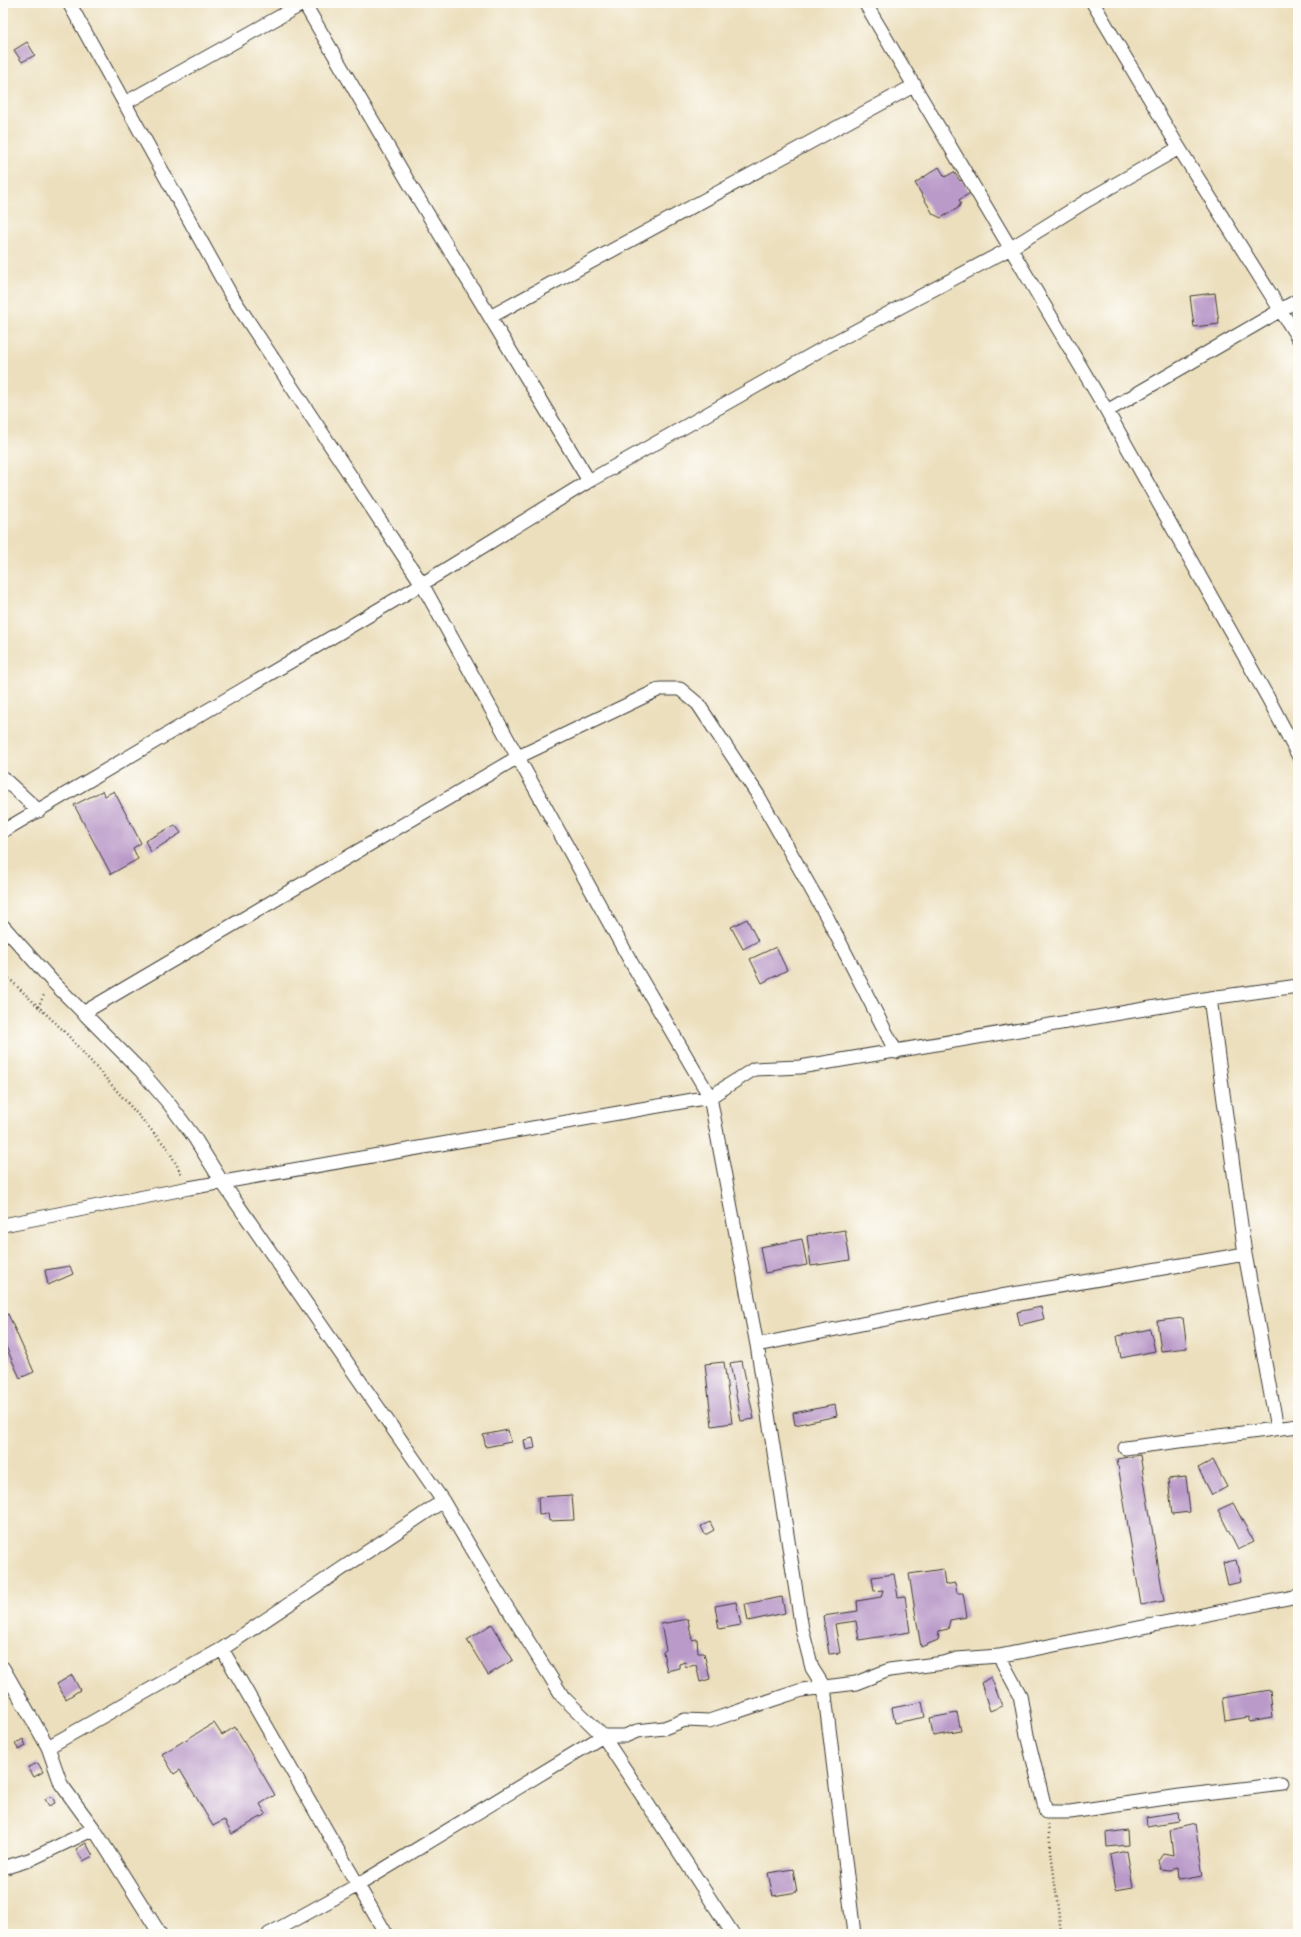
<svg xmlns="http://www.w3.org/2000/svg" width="1301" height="1937" font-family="'Sorts Mill Goudy',serif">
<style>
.building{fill:#ba9ac9}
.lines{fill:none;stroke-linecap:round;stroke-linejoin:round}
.minor-casing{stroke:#3b3934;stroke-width:15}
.path{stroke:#3b3934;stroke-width:2.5;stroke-dasharray:1 3;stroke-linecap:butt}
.minor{stroke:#fff;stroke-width:13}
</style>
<rect width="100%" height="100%" fill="#fdfcf7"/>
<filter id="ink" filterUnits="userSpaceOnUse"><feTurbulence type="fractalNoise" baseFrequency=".025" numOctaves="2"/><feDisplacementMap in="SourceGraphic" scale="8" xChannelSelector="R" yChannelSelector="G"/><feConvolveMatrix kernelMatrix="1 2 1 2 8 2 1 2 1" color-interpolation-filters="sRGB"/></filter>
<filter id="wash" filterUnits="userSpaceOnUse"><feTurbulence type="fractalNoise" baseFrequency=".012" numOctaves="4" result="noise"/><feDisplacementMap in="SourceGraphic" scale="16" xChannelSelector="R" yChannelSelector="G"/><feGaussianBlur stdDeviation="0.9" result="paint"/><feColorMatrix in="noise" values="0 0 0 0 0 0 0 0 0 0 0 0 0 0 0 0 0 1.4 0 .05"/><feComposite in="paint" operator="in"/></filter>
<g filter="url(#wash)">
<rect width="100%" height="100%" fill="#ecdfbd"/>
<g id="blocks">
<!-- building -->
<path class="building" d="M27 42 35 55 22 62 14 50Z
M939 167 945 177 954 172 960 181 962 180 970 193 959 200 961 203 958 208 941 218 933 214 915 183Z
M1215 293 1219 324 1194 327 1190 296Z
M102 791 105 796 114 791 141 843 133 848 138 859 111 874 74 805Z
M175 825 181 833 151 852 145 841Z
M747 919 758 941 743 949 731 927Z
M776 947 787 970 762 983 750 959Z
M845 1230 850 1260 811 1266 807 1236Z
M802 1239 807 1265 765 1273 760 1247Z
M70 1266 73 1274 48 1285 45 1270Z
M1041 1307 1044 1319 1020 1325 1017 1312Z
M8 1314 34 1372 20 1378 3 1340V1316Z
M1183 1318 1187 1348 1161 1351 1157 1321Z
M1150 1329 1155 1351 1121 1358 1117 1336Z
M742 1361 754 1419 741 1421 730 1363Z
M724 1362 732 1423 712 1426 705 1364Z
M835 1405 837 1416 795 1425 793 1413Z
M508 1430 511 1442 486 1447 483 1435Z
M533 1438 535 1448 526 1450 524 1440Z
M1140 1455 1164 1601 1141 1605 1117 1459Z
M1213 1460 1227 1487 1212 1495 1198 1468Z
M1186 1477 1190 1512 1172 1514 1168 1479Z
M572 1495 574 1520 549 1521 548 1513 539 1514 538 1497Z
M1233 1503 1254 1542 1238 1550 1218 1510Z
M710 1522 714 1530 705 1535 701 1526Z
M1236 1560 1241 1582 1228 1585 1223 1563Z
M943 1569 945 1585 955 1583 957 1593H963L967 1617 950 1620 948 1629 939 1631 938 1640 921 1647 909 1574Z
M894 1574 898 1597 905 1596 910 1632 859 1640 856 1621 835 1624 840 1653 829 1654 823 1616 858 1611 857 1601 881 1597 883 1590 874 1591 872 1577Z
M782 1597 785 1613 748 1621 745 1604Z
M736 1602 741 1625 719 1629 715 1606Z
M688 1619 692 1640 697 1639 698 1653H704L710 1679 700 1682 696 1665 686 1667 685 1662 679 1664V1668L667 1671 663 1652 666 1650 661 1624Z
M492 1624 513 1660 488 1675 467 1640Z
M72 1675 80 1690 66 1699 57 1684Z
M991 1677 1002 1706 990 1711 981 1683Z
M1270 1690 1273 1718 1249 1722V1717L1225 1721 1222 1698Z
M922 1702 925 1717 895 1723 892 1708Z
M957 1713 961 1731 933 1736 930 1718Z
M214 1723 222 1735 235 1727 275 1795 260 1804 266 1814 232 1834 224 1820 213 1826 180 1770 174 1774 162 1754Z
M23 1739 26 1746 19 1750 15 1744Z
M38 1763 43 1772 34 1777 28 1767Z
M52 1796 55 1803 49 1806 45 1799Z
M1178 1812 1179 1821 1147 1826 1146 1817Z
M1195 1824 1203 1876 1179 1880 1178 1868 1170 1870 1160 1869 1158 1860 1163 1853 1173 1855 1170 1830Z
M1127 1830 1128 1845 1107 1847 1106 1833Z
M86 1843 93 1856 83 1861 76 1849Z
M1127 1851 1133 1887 1116 1890 1110 1855Z
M793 1869 797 1892 773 1896 768 1873Z"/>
</g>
</g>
<g filter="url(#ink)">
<use href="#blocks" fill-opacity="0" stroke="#3b3934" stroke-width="1"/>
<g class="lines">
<!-- minor casing -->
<g class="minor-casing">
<path id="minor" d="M69 3 231 295 422 584 631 962 710 1097 757 1345 802 1629 812 1668 824 1687 854 1934
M304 3 409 183 589 481
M865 3 1107 411 1268 698 1298 755
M1093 3 1179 148 1298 338
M125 103 304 3
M490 317 915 85
M1107 411 1298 300
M3 778 39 811
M3 831 422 584 589 481 829 345 1011 248 1088 200 1179 148
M3 926 52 981 141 1071 170 1105 194 1137 222 1182 443 1501 480 1564 563 1697 603 1736 733 1934
M1210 998 1245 1254 1277 1428
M83 1013 518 757 660 689H680L698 704 758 795 827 917 896 1052
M3 1225 189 1188 710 1097 754 1069 800 1067 1210 998 1298 986
M757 1345 1001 1296 1245 1254
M1125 1448 1298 1426
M222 1649 386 1934
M999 1656 1020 1695 1027 1735 1046 1812H1070L1179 1796 1283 1784
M3 1668 48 1747 61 1784 94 1829 160 1934
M48 1747 222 1649 443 1501
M3 1868 29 1860 94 1829
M269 1934 358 1885 603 1736H625L637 1731 664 1728 685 1720 709 1721 802 1690 856 1683 889 1670 944 1663 957 1659 999 1656 1298 1596"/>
</g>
<!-- path -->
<path class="path" d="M3 973 65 1032 168 1149 182 1175
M38 1007 45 993
M1048 1825 1061 1934"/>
<!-- minor -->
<use href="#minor" class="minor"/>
</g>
</g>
<!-- margin -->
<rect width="1301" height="1937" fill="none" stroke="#fdfcf7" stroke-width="16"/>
</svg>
